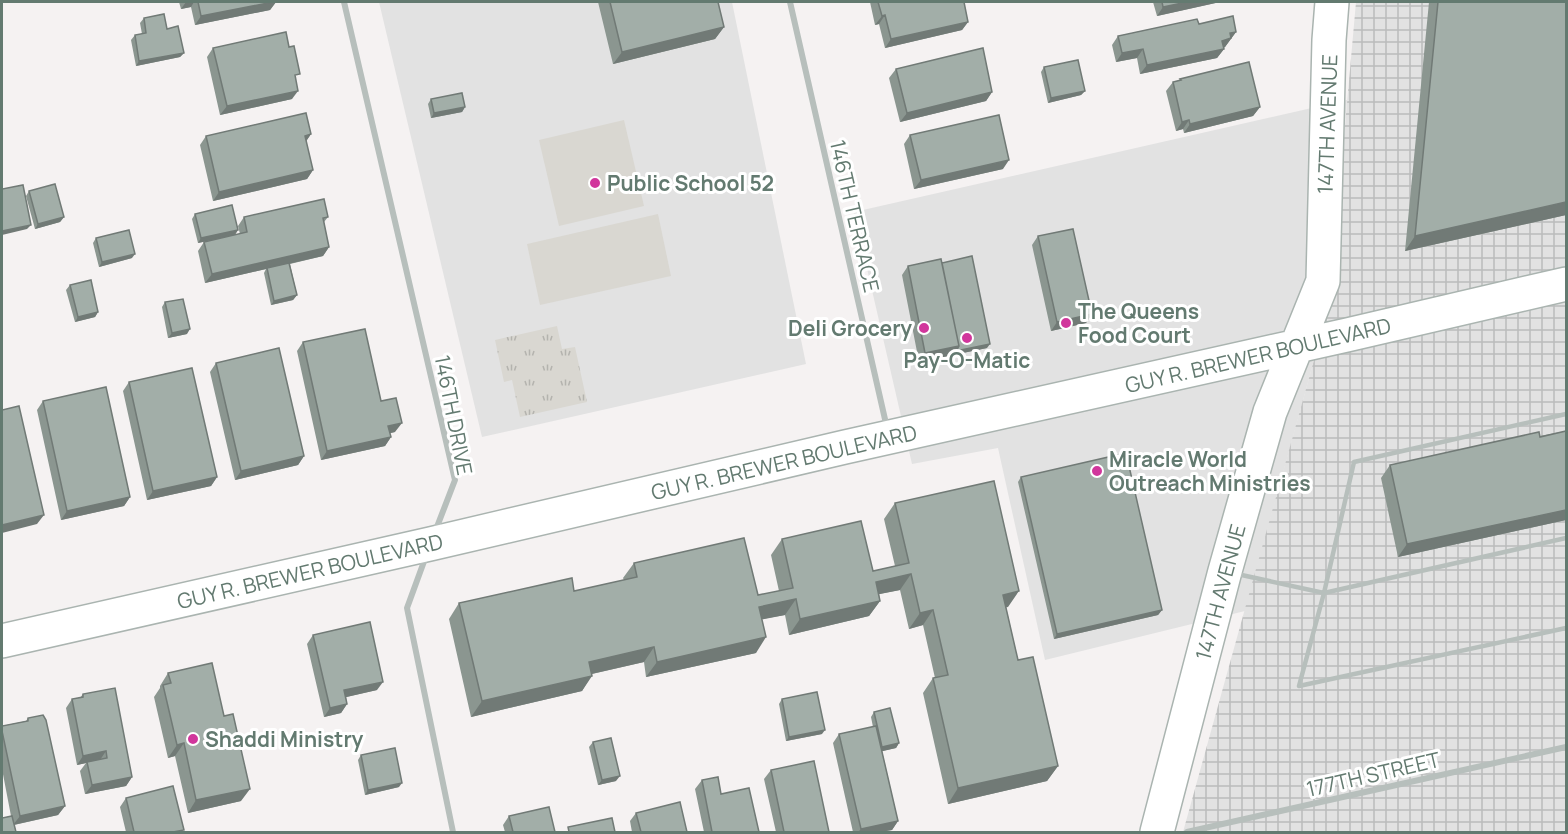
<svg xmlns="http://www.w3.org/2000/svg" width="1568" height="834" font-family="Manrope,sans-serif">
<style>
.built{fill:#e2e2e2}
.industrial{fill:url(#industrial-grid)}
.green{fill:#d9d7d1}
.park{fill:url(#park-tufts)}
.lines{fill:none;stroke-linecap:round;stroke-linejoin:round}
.secondary-casing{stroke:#aab4b0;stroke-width:36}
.lane{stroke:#b7bfbc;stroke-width:4.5}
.street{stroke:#b7bfbc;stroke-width:6}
.secondary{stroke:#fff;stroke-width:33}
.wall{fill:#8b9690}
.shaded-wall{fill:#717a76}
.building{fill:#a2aea8;stroke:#717a76;stroke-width:1.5}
.poi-dot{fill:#d1369c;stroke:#fff;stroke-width:2}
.labels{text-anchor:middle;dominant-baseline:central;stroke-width:6;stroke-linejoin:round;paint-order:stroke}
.street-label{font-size:21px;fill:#637a70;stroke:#fff}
.poi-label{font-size:21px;font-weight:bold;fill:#637a70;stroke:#fff;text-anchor:start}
</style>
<defs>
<pattern id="industrial-grid" width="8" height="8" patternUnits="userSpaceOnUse" patternTransform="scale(1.5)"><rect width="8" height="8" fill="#e2e2e2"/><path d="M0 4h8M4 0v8" fill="none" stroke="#bbbcbc"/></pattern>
<pattern id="park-tufts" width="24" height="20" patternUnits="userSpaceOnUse" patternTransform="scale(1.5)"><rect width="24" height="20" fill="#d9d7d1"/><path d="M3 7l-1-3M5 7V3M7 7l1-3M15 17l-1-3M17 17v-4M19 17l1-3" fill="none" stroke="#b4b3ae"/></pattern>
</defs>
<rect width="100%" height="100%" fill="#f5f2f2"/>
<!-- built -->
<path class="built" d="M379 2H732L806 364 482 437Z
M1347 100 1329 306 1245 611 1045 660 998 448 912 464 854 212Z"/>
<!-- industrial -->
<path class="industrial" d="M1356 2H1566V832H1183L1329 306Z"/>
<!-- green -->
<path class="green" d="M624 120 644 206 559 226 539 140Z
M658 214 671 276 540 305 527 244Z"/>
<!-- park -->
<path class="park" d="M557 326 562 349 575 347 587 402 520 417 512 380 504 382 495 340Z"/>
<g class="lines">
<!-- secondary casing -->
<g class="secondary-casing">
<path id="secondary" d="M2 641 430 544 845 447 1347 335 1566 284
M1157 832 1225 571 1270 412 1323 281 1329 40 1332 2"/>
</g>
<!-- lane -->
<path class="lane" d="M1566 414 1354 462 1324 593 1566 538
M1237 574 1324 593 1299 686 1566 628"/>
<!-- street -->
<path class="street" d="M344 2 455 480 435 532
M790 2 887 428
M426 556 407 608 453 832
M1187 832 1566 747"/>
<!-- secondary -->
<use href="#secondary" class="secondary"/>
</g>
<!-- wall -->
<path class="wall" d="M179 2H276L270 10 195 25 191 7 181 9Z
M598 2H718L724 27 715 39 613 64Z
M870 2H964L968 22 962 30 885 48 879 24 875 25Z
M1153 2H1220L1157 16Z
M1429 2H1566V215L1405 251Z
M144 18 167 29 184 53 180 57 136 66 131 40 135 35 142 34 140 23Z
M1199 24 1236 32 1225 47 1223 48 1224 49 1217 58 1140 74 1137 58 1116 62 1112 45 1118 36Z
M213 48 296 79 292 99 220 115 207 57Z
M1044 67 1085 91 1081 95 1048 103 1041 72Z
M896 69 992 92 986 101 900 122 889 78Z
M1180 79 1260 107 1253 116 1184 133 1183 129 1176 131 1166 91 1173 82 1179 81Z
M431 99 465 107 462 112 431 118 428 104Z
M311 134 306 141 313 170 307 179 213 201 200 145 206 136Z
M910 135 1003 169 914 189 904 144Z
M29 191 64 217 60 222 35 229 26 196Z
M195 214 235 235 198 243 192 219Z
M244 217H328L324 222 329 247 323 256 290 264 297 295 293 300 271 305 264 273 266 269 205 283 198 251 204 242 240 234 238 226Z
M1038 236 1092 314 1086 323 1051 331 1032 245Z
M96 238 132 258 99 267 93 243Z
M942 263 987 348 919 362 902 275 908 266Z
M70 285 98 312 95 317 75 322 66 290Z
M165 302 187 334 168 338 162 307Z
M303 342 395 432 390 433 391 437 385 446 321 460 297 351Z
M216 363 304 456 298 465 235 480 210 372Z
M129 382 217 477 211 486 147 500 123 391Z
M43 401 130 497 124 506 61 520 37 410Z
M1566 431V520L1398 557 1381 478 1390 465Z
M1021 477 1162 610 1158 615 1054 639 1018 482Z
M895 503 1008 607H1006L1018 660 1058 766 1047 781 948 804 923 693 933 678H935L923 625 909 629 900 590 879 594 880 601 869 616 789 635 785 615 762 619 756 653 646 677 644 662 592 674 582 691 471 717 449 619 459 603 574 591 624 580 623 578 634 563 758 595 779 591 771 555 782 539 873 571 895 566 884 519Z
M313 635 377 690 346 697 347 704 341 713 324 717 307 644Z
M168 673 241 801 188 813 175 756 168 758 154 697 160 688V686Z
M83 694 132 777 126 786 85 794 80 771 86 763 77 765 66 708 72 699 80 698Z
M782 699 822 734 786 741 779 704Z
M874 712 899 743 896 748 882 751 898 821 892 830 880 832H853L833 743 839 734 873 727 871 717Z
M28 718 65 806 58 815 14 825 16 832H2V818L11 816 2 769V726L26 721Z
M593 742 616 781 598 785 589 747Z
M361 755 399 787 365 795 358 760Z
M771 770 829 832H776L764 779Z
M702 780 721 794 759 832H704L695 789Z
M126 798 182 832H126L120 807Z
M636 813 687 832H632L630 821Z
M509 816 555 832H505L503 825Z"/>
<!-- shaded-wall -->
<path class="shaded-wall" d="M186 2H194L191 7 181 9Z
M273 2H276L270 10 195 25 201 16Z
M1187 2H1220L1157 16 1163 7Z
M885 15 879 24 875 25 882 16Z
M968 22 962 30 885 48 891 39Z
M724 27 715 39 613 64 622 52Z
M1236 32 1225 47 1216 50 1222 41 1230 33Z
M1143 49 1137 58 1116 62 1122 53Z
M1224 49 1217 58 1140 74 1147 65Z
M184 53 180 57 136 66 139 61Z
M298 91 292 99 220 115 227 106Z
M1085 91 1081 95 1048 103 1051 98Z
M992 92 986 101 900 122 907 113Z
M465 107 462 112 431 118 434 113Z
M1260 107 1253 116 1184 133 1190 124Z
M1189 120 1183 129 1176 131 1182 122Z
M311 134 305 143V136Z
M1009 160 1003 169 914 189 921 180Z
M313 170 307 179 213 201 219 192Z
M1566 202V215L1405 251 1415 236Z
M64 217 60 222 35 229 38 224Z
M31 225 27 229 2 235V231Z
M238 230 235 235 198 243 201 238Z
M329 247 323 256 205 283 212 274Z
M135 254 132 258 99 267 102 262Z
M297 295 293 300 271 305 274 301Z
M98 312 95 317 75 322 78 317Z
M1092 314 1086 323 1051 331 1057 322Z
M190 329 187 334 168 338 172 333Z
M990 344 987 348 919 362 925 353 959 346Z
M402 423 395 432 382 435 388 426Z
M391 437 385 446 321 460 327 451Z
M304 456 298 465 235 480 241 471Z
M217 477 211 486 147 500 153 491Z
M130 497 124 506 61 520 67 511Z
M1566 510V520L1398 557 1407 544Z
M44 515 37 524 2 533V525Z
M911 574 900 590 865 597 876 582Z
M1019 591 1008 607 992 610 1003 595Z
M796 599 785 615 749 622 759 607Z
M880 601 869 616 789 635 800 619Z
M933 610 923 625 909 629 920 613Z
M1162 610 1158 615 1054 639 1057 634Z
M766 637 756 653 646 677 657 662Z
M654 647 644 662 578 677 589 662Z
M592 676 582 691 471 717 482 701Z
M383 682 377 690 338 699 344 690Z
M347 704 341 713 324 717 330 708Z
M825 730 822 734 786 741 789 737Z
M184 743 175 756 168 758 177 745Z
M899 743 896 748 879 752 882 747Z
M106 751 100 760 77 765 83 756Z
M1058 766 1047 781 948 804 958 788Z
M620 776 616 781 598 785 602 780Z
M132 777 126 786 85 794 92 785Z
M402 783 399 787 365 795 368 790Z
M250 789 241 801 188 813 196 800Z
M65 806 58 815 13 825 20 816Z
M898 821 892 830 880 832H858L861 829Z"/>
<!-- building -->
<path class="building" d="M198 2H273L201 16Z
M610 2H718L724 27 622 52Z
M878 2H964L968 22 891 39 885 15 882 16Z
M1162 2H1187L1163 7Z
M1438 2H1566V202L1415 236Z
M164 14 167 29 178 26 184 53 139 61 135 35 146 33 144 18Z
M1233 16 1236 32 1230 33 1231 38 1222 41 1224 49 1147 65 1143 49 1122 53 1118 36 1197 19 1199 24Z
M286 32 289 47 294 46 300 74 295 75 298 91 227 106 213 48Z
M983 48 992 92 907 113 896 69Z
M1078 60 1085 91 1051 98 1044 67Z
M1249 62 1260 107 1190 124 1189 120 1182 122 1173 82 1181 80 1180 79Z
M462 93 465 107 434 113 431 99Z
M306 113 311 134 305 136 313 170 219 192 206 136Z
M999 115 1009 160 921 180 910 135Z
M55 184 64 217 38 224 29 191Z
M23 185 31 225 2 231V189Z
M324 199 328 217 323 218 329 247 212 274 204 242 247 232 244 217Z
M232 205 238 230 201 238 195 214Z
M1073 229 1092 314 1057 322 1038 236Z
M129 230 135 254 102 262 96 238Z
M972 256 990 344 956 351 959 346 942 263Z
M941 259 959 346 925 353 908 266Z
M289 263 297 295 274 301 267 268Z
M91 280 98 312 78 317 70 285Z
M183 299 190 329 172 333 165 302Z
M365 329 381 401 396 398 402 423 388 426 391 437 327 451 303 342Z
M279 348 304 456 241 471 216 363Z
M192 368 217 477 153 491 129 382Z
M106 387 130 497 67 511 43 401Z
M19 406 44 515 2 525V410Z
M1566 431V510L1407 544 1390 465 1539 432 1540 437Z
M1126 453 1162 610 1057 634 1021 477Z
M994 481 1019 591 1003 595 1018 660 1033 657 1058 766 958 788 933 678 948 675 933 610 920 613 911 574 876 582 880 601 800 619 796 599 759 607 766 637 657 662 654 647 589 662 592 676 482 701 459 603 572 578 574 591 637 577 634 563 744 538 758 595 793 588 782 539 861 521 873 571 909 563 895 503Z
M370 622 383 682 344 690 347 704 330 708 313 635Z
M212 663 224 716 233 714 250 789 196 800 184 743 177 745 163 685 171 683 168 673Z
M115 688 132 777 92 785 87 762 107 758 106 751 83 756 72 699 83 697V694Z
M817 692 825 730 789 737 782 699Z
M890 708 899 743 882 747 874 712Z
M43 715 46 720 65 806 20 816 2 731V726L28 721V718Z
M876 726 898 821 861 829 839 734Z
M611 738 620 776 602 780 593 742Z
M395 748 402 783 368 790 361 755Z
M814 761 829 832H784L771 770Z
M718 777 721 794 749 788 759 832H712L702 780Z
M173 786 184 830 173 832H134L126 798Z
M680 802 687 832H641L636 813Z
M549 807 555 832H513L509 816Z
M12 816 16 832H2V818Z
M612 818 615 832H569L568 827Z"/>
<!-- markers -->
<g class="poi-dot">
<circle cx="595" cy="183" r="6"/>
<circle cx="1066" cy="323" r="6"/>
<circle cx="924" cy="328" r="6"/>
<circle cx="967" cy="338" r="6"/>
<circle cx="1097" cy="471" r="6"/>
<circle cx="193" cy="739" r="6"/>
</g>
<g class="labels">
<!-- street labels -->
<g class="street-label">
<text transform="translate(1327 124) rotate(-88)">147TH AVENUE</text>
<text transform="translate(855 216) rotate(77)">146TH TERRACE</text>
<text transform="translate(1258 355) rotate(-13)">GUY R. BREWER BOULEVARD</text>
<text transform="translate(454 415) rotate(79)">146TH DRIVE</text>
<text transform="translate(784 462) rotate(-13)">GUY R. BREWER BOULEVARD</text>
<text transform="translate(310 571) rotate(-13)">GUY R. BREWER BOULEVARD</text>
<text transform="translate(1220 592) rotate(-75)">147TH AVENUE</text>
<text transform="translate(1373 774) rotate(-13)">177TH STREET</text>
</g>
<!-- poi labels -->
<g class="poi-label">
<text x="607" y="183">Public School 52</text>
<text x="1078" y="311">The Queens<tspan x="1078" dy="24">Food Court</tspan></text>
<text x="912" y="328" text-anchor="end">Deli Grocery</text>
<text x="967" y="360" text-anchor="middle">Pay-O-Matic</text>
<text x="1109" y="459">Miracle World<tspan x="1109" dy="24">Outreach Ministries</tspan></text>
<text x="205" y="739">Shaddi Ministry</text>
</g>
</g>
<!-- border -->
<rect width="1568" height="834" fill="none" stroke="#637a70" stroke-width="6"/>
</svg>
